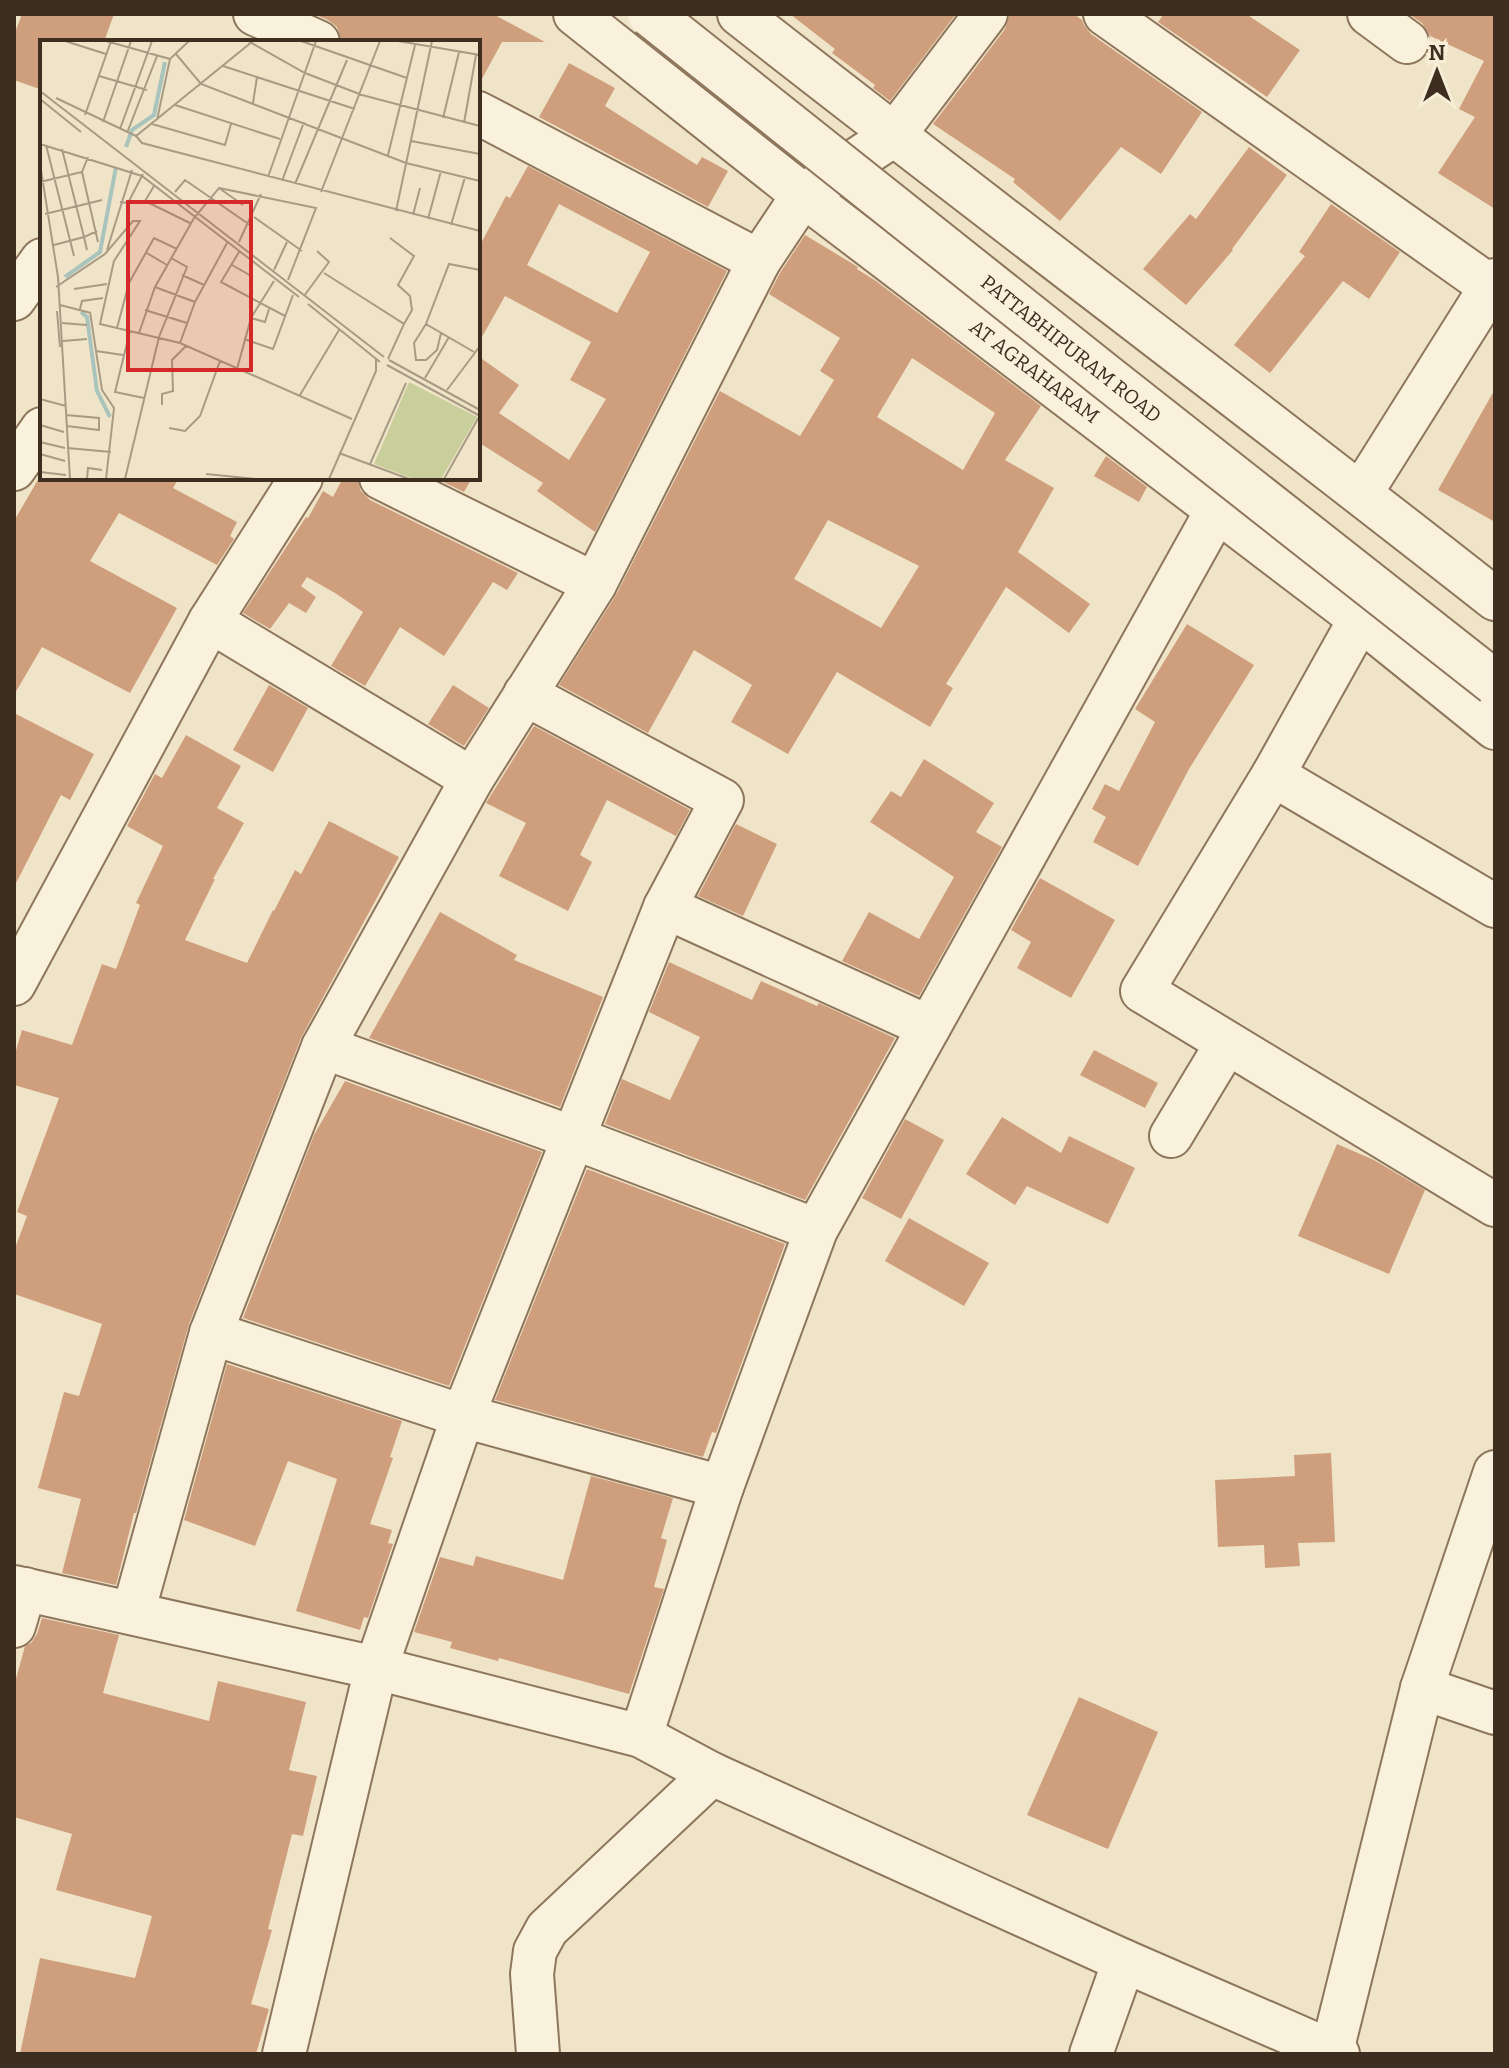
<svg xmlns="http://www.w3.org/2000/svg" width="1509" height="2068" font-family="Bitter,serif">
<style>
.building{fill:#cf9f7d;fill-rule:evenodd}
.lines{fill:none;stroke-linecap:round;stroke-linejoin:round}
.minor-casing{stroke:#8d765c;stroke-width:46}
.minor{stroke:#faf1dc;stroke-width:42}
.tertiary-bridge-casing{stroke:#8d765c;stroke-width:48;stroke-linecap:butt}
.tertiary-bridge{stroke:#faf1dc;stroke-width:44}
.labels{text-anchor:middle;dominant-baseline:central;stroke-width:7;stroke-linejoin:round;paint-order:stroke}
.street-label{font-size:20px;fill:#3d2e20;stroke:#f7eed8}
.inset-river{fill:none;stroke:#a9c4bc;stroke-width:4}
.inset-road{fill:none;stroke:#a89b85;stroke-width:2}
.view{fill:#d62828;fill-opacity:0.15;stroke:#d62828;stroke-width:4}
.inset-edge{fill:none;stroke:#3d2e20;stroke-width:4}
</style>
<rect width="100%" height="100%" fill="#f0e4c8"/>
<!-- building -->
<path class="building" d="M22 14H114L104 42H42V90L14 80V35Z
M314 14H493L545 42H502L478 86V42H342L337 27 328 20Z
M790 14H956L890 101 873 88 875 85 832 53 835 49Z
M1010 14H1074L1082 20 1084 25 1091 34 1202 112 1161 174 1121 147 1060 221 1013 182 1015 179 933 124 1005 29Z
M1164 14H1246L1300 50 1267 97 1158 22Z
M1409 14H1495V209L1438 173 1475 117 1459 109 1484 61 1430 36 1422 23Z
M569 63 615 88 605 106 697 165 702 157 728 171 708 207 539 117Z
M1249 147 1287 175 1232 249 1233 250 1186 305 1143 269 1190 214 1196 219Z
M528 166 727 271 595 532 537 491 543 483 478 442V356L519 385 499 413 569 460 606 399 570 380 591 342 505 296 478 344V249L506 196 510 198ZM559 204 650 252 617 313 527 265Z
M1331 204 1400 252 1369 299 1343 281 1270 373 1234 345 1305 256 1299 252Z
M805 235 858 267 857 269 876 281 1041 406 1005 460 1054 488 1018 552 1090 604 1069 633 1006 587 946 684 953 688 930 727 837 672 788 754 731 722 752 685 694 650 648 733 559 685 616 595 720 391 800 436 834 380 820 371 840 338 769 294 780 273ZM912 358 995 413 963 470 877 417ZM828 520 919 566 881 628 794 579Z
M1495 389V522L1438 490Z
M1106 456 1147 487 1139 502 1094 476Z
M39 478H179L173 488 237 522 230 536 234 539 217 565 119 513 90 561 177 608 130 693 42 647 14 695V521Z
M343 478H357L361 491 370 500 518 573 507 590 493 582 444 656 400 627 365 686 331 666 363 612 335 593 307 577 301 586 316 597 306 613 289 603 270 629 243 613 306 517 308 518 323 491 333 497Z
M435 478H472L464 492Z
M1187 624 1254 665 1189 769 1138 866 1093 842 1106 817 1092 809 1105 784 1119 791 1155 722 1135 709Z
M269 685 308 708 273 772 233 750Z
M453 685 489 708 464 746 428 724Z
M14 713 94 754 70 800 61 795 14 887Z
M534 726 690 810 676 836 607 800 580 855 592 862 568 911 499 876 526 823 486 803Z
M186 735 241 766 217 808 244 823 213 879H215L185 940 247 963 273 910 274 911 295 870 301 874 329 821 399 857 301 1038 189 1324 136 1513H134L116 1585 62 1573 81 1499 38 1488 64 1392 79 1396 102 1324 14 1294V1251L27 1216 17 1212 59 1098 14 1085V1057L22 1030 72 1045 102 964 116 969 140 905 136 903 163 846 127 826 155 774 162 778Z
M924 759 994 803 976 832 1002 847 919 996 842 961 869 912 919 939 954 877 870 822 891 791 901 797Z
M736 824 777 844 743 916 698 896Z
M1040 878 1115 920 1071 998 1017 968 1031 942 1011 930Z
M440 912 517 955 514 960 603 997 560 1107 369 1038Z
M669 962 752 1000 761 981 817 1006 819 1003 895 1038 805 1200 605 1124 622 1079 670 1100 700 1037 649 1012Z
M1094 1050 1158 1083 1145 1108 1080 1075Z
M345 1081 542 1152 449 1386 243 1318 314 1135Z
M1002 1117 1061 1153 1069 1136 1135 1168 1108 1224 1027 1186 1015 1205 966 1174Z
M905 1119 944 1140 901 1219 862 1198Z
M1337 1144 1374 1160 1425 1190 1389 1274 1298 1236Z
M587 1169 785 1244 716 1433 712 1432 703 1457 495 1400Z
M909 1218 989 1263 964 1306 885 1261Z
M227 1364 402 1421 390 1457 393 1458 370 1524 392 1530 388 1543 393 1544 368 1618 364 1617 360 1630 296 1611 337 1479 288 1461 255 1546 184 1520Z
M1331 1453 1335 1542 1298 1543 1300 1566 1265 1568 1264 1545 1218 1547 1215 1480 1295 1476 1294 1455Z
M591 1476 673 1498 661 1538 667 1540 654 1587 664 1589 629 1694 499 1658 498 1661 450 1648 452 1642 414 1632 440 1557 473 1566 476 1556 563 1580Z
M42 1618 119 1635 103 1693 209 1721 218 1681 306 1702 289 1770 317 1776 303 1836 292 1834 268 1929 272 1930 251 2004 269 2009 256 2054H20L40 1958 135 1978 152 1916 56 1890 72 1834 14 1817V1686L25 1646 31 1643 37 1634Z
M1079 1697 1158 1732 1108 1849 1027 1815Z"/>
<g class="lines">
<!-- minor casing -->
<g class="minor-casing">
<g id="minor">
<path d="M255 14 318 42"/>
<path id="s1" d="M575 14 803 195 1360 619 1495 728"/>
<path d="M739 14C990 211 1245 402 1495 599"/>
<path d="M1105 14 1491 287"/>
<path d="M1369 14 1407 42"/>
<path d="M478 113 759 261"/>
<path d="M14 299 42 260"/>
<path d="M14 469 42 429"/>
<path d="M381 478 595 584"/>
<path d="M1361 493 1495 280"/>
<path d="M1360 619 1273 775 1142 991 1495 1205"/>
<path d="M210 621 472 779"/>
<path d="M1273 775 1495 906"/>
<path d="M665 907 929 1027"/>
<path d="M14 984 210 621 301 478"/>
<path d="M323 1047 574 1138 816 1230"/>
<path d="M1171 1136 1227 1043"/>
<path d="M211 1333 463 1416 722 1487"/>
<path d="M14 1587 376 1668 641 1736 712 1774 1124 1961 1338 2054"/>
<path d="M133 1613 211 1333 323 1047 472 779 595 584 759 261 803 195 894 135 986 14"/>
<path d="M14 1626 25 1589"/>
<path d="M1422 1688 1495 1713"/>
<path d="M641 1736 722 1487 816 1230 1217 510"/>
<path d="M1332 2051 1422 1688 1495 1472"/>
<path d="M284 2054 376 1668 463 1416 665 907 722 800 525 694"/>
<path d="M538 2054 532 1974 535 1951 547 1929 712 1774"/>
<path d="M1091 2054 1124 1961"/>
</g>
</g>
<!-- minor -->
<use href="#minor" class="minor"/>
<!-- tertiary-bridge casing -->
<g class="tertiary-bridge-casing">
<g id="tertiary-bridge">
<path id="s2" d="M650 14 1105 376 1495 683"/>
</g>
</g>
<!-- tertiary-bridge -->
<use href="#tertiary-bridge" class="tertiary-bridge"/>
</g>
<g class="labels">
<!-- street labels -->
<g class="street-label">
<text stroke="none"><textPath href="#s2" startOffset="538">PATTABHIPURAM ROAD</textPath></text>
<text stroke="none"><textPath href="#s1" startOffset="582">AT AGRAHARAM</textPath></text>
</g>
</g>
<!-- overview -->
<g transform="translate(40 40)">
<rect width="440" height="440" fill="#f0e4c8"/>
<path d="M369 342 437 377 401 439H374L334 424Z" fill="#c9cf9b"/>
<path class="inset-river" d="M86 107 92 90 114 75 125 22M25 237 60 212 76 127M41 272 47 277 57 351 70 377"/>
<path class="inset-road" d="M25 1 66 14M66 1 130 19M208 1 265 33 322 55 440 86M261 1 367 38M358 1 440 15M136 14 161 44 366 123 440 141M183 26 315 69M59 36 107 50M0 51 344 317M16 58 96 96 213 1M0 59 41 92M213 63 217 37M135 65 240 99M45 75 71 1M403 78 419 12M117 80 130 19 149 1M63 82 91 1M424 83 436 15M112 84 185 105 191 84M80 89 112 1M87 93 117 16M96 96 102 103 440 191M371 101 440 114M0 104 102 136 259 257M6 105 34 216M348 115 375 5M0 124 18 237 30 439M42 132 58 202M228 137 276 1M242 141 264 82M0 142 42 132 48 117M255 144 307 20M114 146 105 161 150 183M179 148 276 168 248 240M135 152 145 140 210 185M281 152 340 1M80 162 88 163 103 134M356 171 392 1M5 174 62 160M373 175 380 148M214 177 262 211M388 179 401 131M411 185 425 137M350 198 374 216 358 245 370 256 372 270 364 284M199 202 221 154M14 205 44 197 22 109M47 210 44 197 57 191M67 210 92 130M105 212 127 225M199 212 181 242 245 276M192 225 213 237M234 230 247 202M284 233 364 284 348 319M142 235 164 245M16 247 65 214 93 181H100L74 221 60 284 140 303 312 379M115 247 155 262M34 249 67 244M264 256 289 222 277 211M268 264 340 322M20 265 51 273M40 269 42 261 63 258M105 270 147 283M17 271 20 307M50 272 62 350 74 368 66 439M211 278 225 282 229 269M22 283 47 285M386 284 374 303 376 320H386L397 310 401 293M77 288 89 243 114 198 137 209M90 291 75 352 104 358M99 293 115 247 154 178 179 148 203 165M204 299 233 309 253 255M23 301 47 299M140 303 155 262 187 203M56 311 83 315M434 312 386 284 409 224 440 230M349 320 440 370M347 325 440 376M197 329 211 278 234 241M385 338 409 297M407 350 440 306M260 355 299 290M0 359 26 366M122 365V354L133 351 132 320 146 306M26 375 59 378V390L27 386M0 385 24 392M129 388 145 391 160 376 180 321M0 402 25 408M27 408 71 412M299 413 369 439M0 414 25 421M330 424 366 343M0 432 26 435M166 434 216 439M47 439 48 428 62 430M85 439 119 297 147 227 131 218M289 439 336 331V318M404 439 440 375"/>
<path class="view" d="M88 162H211V330H88Z"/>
<rect width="440" height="440" class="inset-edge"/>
</g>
<!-- border -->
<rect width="1509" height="2068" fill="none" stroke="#3d2e20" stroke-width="32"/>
<!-- north arrow -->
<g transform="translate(1437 72)" stroke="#f7eed8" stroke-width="6" paint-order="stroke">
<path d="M0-6L14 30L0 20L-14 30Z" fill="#3d2e20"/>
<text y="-12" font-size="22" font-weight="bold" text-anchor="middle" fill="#3d2e20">N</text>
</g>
</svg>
